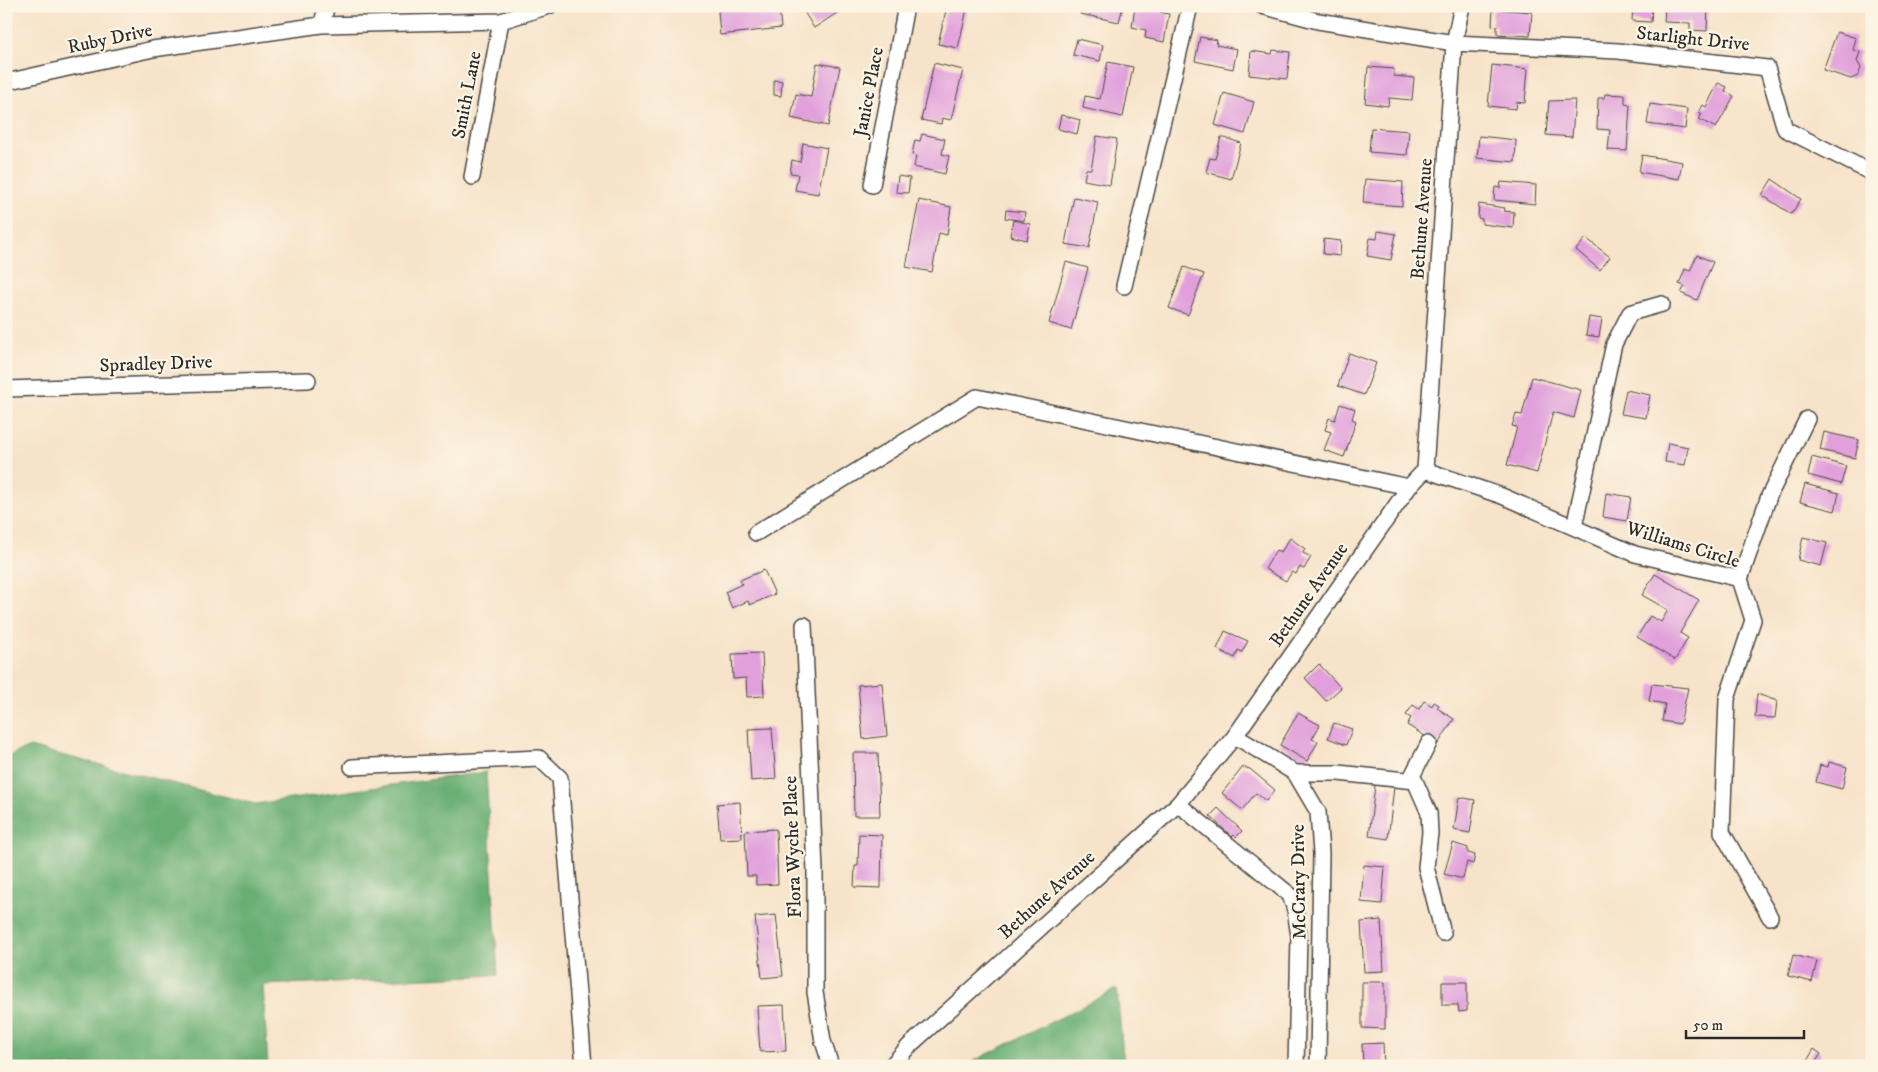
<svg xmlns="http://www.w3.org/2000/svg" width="1878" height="1072" font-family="'IM FELL DW Pica',serif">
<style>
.forest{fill:#69ae73;stroke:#4a6c4f}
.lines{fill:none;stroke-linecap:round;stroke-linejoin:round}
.stream{stroke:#5ac1d7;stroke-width:5}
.building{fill:#e1a0db}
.minor-casing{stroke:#4a4743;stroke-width:18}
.minor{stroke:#fff;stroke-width:15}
.labels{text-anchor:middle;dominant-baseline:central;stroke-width:4.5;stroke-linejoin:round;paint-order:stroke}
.street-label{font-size:19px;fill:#2b2b2b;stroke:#fcf5e5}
</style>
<rect width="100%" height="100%" fill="#fcf5e5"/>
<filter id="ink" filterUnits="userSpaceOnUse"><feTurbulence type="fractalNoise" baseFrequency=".02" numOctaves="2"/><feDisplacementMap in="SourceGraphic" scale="10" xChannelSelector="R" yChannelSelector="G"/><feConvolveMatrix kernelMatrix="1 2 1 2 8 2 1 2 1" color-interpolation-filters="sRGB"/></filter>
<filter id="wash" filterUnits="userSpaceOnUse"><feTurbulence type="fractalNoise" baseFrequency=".0096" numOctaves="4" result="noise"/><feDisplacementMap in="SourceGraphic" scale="20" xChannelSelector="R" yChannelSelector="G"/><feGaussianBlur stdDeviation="1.12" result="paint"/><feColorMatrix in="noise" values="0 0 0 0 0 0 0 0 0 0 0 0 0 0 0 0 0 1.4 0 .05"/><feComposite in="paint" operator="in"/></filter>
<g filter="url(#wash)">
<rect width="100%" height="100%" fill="#f7e3c9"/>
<!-- forest -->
<path class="forest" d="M30 747 255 804 486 772 498 975 263 985 268 1066H6V757Z
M1117 989 1124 1066H964Z"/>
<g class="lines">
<!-- stream -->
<path class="stream" d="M6 1060 11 1066"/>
</g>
<g id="blocks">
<!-- building -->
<path class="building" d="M762 6H779L781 28 720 35 718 11Z
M810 6H837L840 11 814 28 803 10Z
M947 6 967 9 958 48 938 44Z
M1082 6H1123L1119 22 1080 14Z
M1135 6 1161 7 1160 12 1169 14 1164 42 1145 38 1146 30 1132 27Z
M1633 6H1652L1651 22 1632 21Z
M1665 6H1708L1707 31 1690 30V23L1664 22Z
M1493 9 1532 12 1530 36 1497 34V26L1492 25Z
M1837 32 1856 38 1853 50 1860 52 1857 61 1861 68 1858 76 1851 79 1823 70Z
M1200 37 1217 40 1216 45 1237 49 1233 69 1195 61Z
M1077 39 1103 45 1100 61 1073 55Z
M1273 50 1290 52 1287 79 1249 75 1251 51 1272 54Z
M1108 62 1133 67 1123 117 1083 108 1085 96 1100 99Z
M817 63 840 67 828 126 791 118 796 94 811 97Z
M934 63 963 70 951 120 942 118 941 124 921 120Z
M1492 65 1528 69 1525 103 1517 102 1516 109 1488 106Z
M1368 67 1394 69V76L1414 78 1412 100 1389 98 1388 106 1365 103Z
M774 80 782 81 781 96 774 95Z
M1718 83 1727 87 1725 91 1734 96 1716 128 1699 119 1702 114 1699 112 1703 105 1706 107Z
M1224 93 1254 102 1245 134 1215 125Z
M1605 94 1625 95V104L1630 105 1627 151 1608 150 1610 130 1597 129 1598 98H1604Z
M1575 100 1572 137 1546 135 1549 101Z
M1650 104 1687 109 1685 129 1647 124Z
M1061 115 1080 120 1077 134 1058 129Z
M1371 128 1409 131 1407 155 1369 152Z
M922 134 945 139 942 154 949 156 945 174 914 167 916 156 912 155 915 140 920 141Z
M1097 136 1117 139 1110 185 1084 180 1086 169H1091Z
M1479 136 1516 140 1515 162 1477 158Z
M1221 137 1241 143 1231 179 1206 172 1210 158 1215 159Z
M803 143 827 148 818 194 795 190 798 174 790 173 792 160 800 162Z
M1642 155 1682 162 1679 179 1639 172Z
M898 176 910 178 908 193 896 192Z
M1365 179 1403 182 1402 206 1363 203Z
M1772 179 1801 199 1791 214 1762 195Z
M1501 182 1536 185 1535 204 1494 200 1495 187 1500 188Z
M1074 197 1098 202 1089 248 1065 244Z
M919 200 951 207 947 235 939 233 932 272 906 267Z
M1479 204 1505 208 1504 211 1514 212 1513 228 1482 224V219L1478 218Z
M1006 210 1025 212 1024 221 1005 218Z
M1013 220 1030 224 1027 240 1010 236Z
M1378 231 1396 234 1391 260 1367 256 1370 238 1377 239Z
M1586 238 1610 257 1600 270 1576 250Z
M1324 239 1341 241 1340 256 1323 254Z
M1697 255 1713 262 1697 300 1681 293 1685 286 1679 284 1685 269 1690 271Z
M1066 262 1088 268 1071 330 1049 323Z
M1184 267 1204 274 1188 315 1169 308Z
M1589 317 1602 319 1599 337 1586 335Z
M1349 353 1376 363 1364 395 1338 386Z
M1532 377 1581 390 1574 418 1553 412 1537 473 1507 465 1517 427 1512 426 1516 414 1522 415Z
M1626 390 1650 395 1646 418 1621 414Z
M1340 404 1355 409 1352 419 1356 421 1344 457 1324 450 1331 432 1325 430 1329 418 1335 420Z
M1824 432 1859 440 1855 458 1820 450Z
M1668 443 1688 447 1685 465 1665 462Z
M1812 457 1846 466 1841 484 1808 475Z
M1805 484 1839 493 1835 511 1800 502Z
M1606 493 1631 497 1627 521 1603 517Z
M1803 537 1827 543 1821 566 1798 560Z
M1290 538 1305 549 1303 553 1311 557 1304 569 1300 567 1296 574 1292 572 1286 581 1265 569 1276 550 1281 552Z
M764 570 775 594 750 605 748 601 732 608 725 592 742 584 740 580Z
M1655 574 1699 600 1680 633 1688 638 1675 660 1637 637 1650 616 1661 622 1668 610 1642 595Z
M1225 631 1248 641 1242 652 1238 650 1235 658 1217 649Z
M762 653 764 696 747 697 746 678 733 679 732 654Z
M1319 664 1341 688 1326 701 1305 678Z
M882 683 887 736 863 739 858 685Z
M1652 684 1688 688 1680 724 1662 721 1665 704 1649 701Z
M1757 694 1777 701 1775 718 1755 717Z
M1424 701 1432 706 1434 702 1439 705 1437 708 1454 719 1438 744 1407 725 1411 718 1406 715 1413 705 1419 709Z
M1298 713 1320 725 1312 739 1318 742 1307 761 1280 745Z
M1334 723 1352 729 1346 745 1328 738Z
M772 728 776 779 751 781 748 729Z
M853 753H878L880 816H854Z
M1829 762 1847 767 1842 789 1816 782 1820 765 1828 767Z
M1243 767 1250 769 1275 790 1266 801 1256 793 1242 810 1222 793Z
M1375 785 1394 787 1388 839 1369 836Z
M1459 797 1475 800 1470 833 1454 830Z
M740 802 742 838 720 839 717 804Z
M1218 808 1242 831 1236 837 1234 835 1232 837 1210 816Z
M776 829 778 884 756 885V876H747L745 831Z
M859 834 882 835 881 888 854 887 855 866H858Z
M1453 843 1468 848V853L1475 855 1473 864 1467 862 1463 879 1444 874Z
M1364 865 1385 867 1382 904 1361 902Z
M776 915 783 976 762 978 755 917Z
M1381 920 1384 971 1364 972 1361 922Z
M1793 955 1817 961 1812 982 1788 976Z
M1362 982H1385V1029L1362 1028Z
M1442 982H1467V1011L1459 1012 1458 1005H1442Z
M784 1005 786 1051 760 1052 757 1006Z
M1383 1043 1384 1066H1363L1362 1044Z
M1814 1049 1821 1054 1813 1066H1804Z"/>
</g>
</g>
<g filter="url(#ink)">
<use href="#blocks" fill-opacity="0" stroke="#4a4743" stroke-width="1"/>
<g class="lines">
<!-- minor casing -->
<g class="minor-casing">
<path id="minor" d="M1262 6 1318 21 1454 43 1618 51 1767 68 1785 129 1872 173
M321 25 327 6
M6 82 153 49 321 25 501 21 549 6
M472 177 501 21
M872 185 906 6
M1124 286 1190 6
M6 389 308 380
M1425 470 1502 496 1635 554 1740 579 1753 620 1727 699 1722 832 1770 917
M1574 527 1614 344 1630 313 1662 304
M756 533 977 397 1409 487
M1740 579 1769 496 1807 419
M804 625 815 870V992L823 1041 831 1066
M1235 736 1295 773 1318 812 1321 853 1318 1066
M352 767 539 758 560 778 584 1066
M1295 773H1338L1415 781 1429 813 1430 833 1426 867 1443 933
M1415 781 1412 776 1429 743
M1178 804 1290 895 1295 910 1299 936 1296 1066
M891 1066 909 1046 1178 804 1235 736 1409 487 1425 470 1454 43 1462 6"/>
</g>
<!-- minor -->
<use href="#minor" class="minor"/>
</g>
</g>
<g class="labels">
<!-- street labels -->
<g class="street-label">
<text transform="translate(110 39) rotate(-12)">Ruby Drive</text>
<text transform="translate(1693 39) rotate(6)">Starlight Drive</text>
<text transform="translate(869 92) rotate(-79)">Janice Place</text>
<text transform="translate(467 95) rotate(-79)">Smith Lane</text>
<text transform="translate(1422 219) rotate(-86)">Bethune Avenue</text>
<text transform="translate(156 364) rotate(-2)">Spradley Drive</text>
<text transform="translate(1683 545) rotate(17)">Williams Circle</text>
<text transform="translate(1309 595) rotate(-55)">Bethune Avenue</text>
<text transform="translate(793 847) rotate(-92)">Flora Wyche Place</text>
<text transform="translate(1299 882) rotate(-91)">McCrary Drive</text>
<text transform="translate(1047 895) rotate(-42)">Bethune Avenue</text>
</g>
</g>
<!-- margin -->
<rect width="1878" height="1072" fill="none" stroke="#fcf5e5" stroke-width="25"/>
<!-- scale -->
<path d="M1686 1030v8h118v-8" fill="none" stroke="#2b2b2b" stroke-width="2.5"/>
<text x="1693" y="1030" font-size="15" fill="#2b2b2b" stroke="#fcf5e5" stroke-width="4" paint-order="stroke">50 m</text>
</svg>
